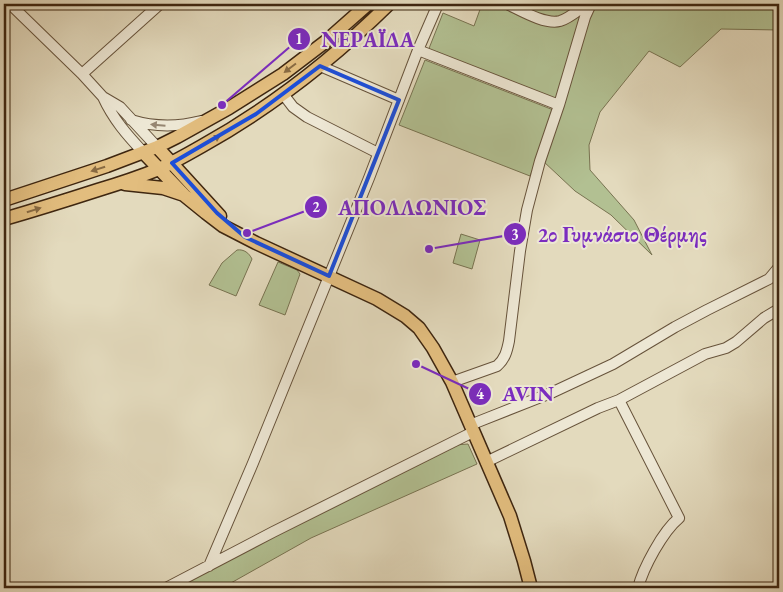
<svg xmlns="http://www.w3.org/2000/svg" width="783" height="592" font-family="'EB Garamond',serif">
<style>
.green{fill:#b2c092;stroke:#787351}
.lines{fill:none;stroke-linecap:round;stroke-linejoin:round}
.minor-casing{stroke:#67533b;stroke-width:12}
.major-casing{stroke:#3e2610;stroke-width:15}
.minor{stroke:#ede7d4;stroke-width:10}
.major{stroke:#e2bd7e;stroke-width:12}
.oneway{fill:#886a42}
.oneway2{fill:#968672}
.marked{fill:none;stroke:#1d4ed8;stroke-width:4;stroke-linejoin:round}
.leader{fill:none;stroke:#7b2cbf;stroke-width:2}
.callout-dot{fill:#7b2cbf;stroke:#ede7d4;stroke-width:2}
.mark-label{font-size:15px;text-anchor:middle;font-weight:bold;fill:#fff}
.callout-label{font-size:21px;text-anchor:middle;font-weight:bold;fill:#7b2cbf;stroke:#ede7d4;stroke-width:4;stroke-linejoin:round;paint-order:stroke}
</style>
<rect width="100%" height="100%" fill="#e3dabd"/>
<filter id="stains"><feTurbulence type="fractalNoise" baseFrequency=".004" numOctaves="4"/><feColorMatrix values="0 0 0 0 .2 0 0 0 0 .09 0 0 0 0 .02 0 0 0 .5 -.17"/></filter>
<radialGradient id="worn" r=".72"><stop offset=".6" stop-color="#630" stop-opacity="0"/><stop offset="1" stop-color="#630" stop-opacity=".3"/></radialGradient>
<!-- green -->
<path class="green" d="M482 4H497L539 23 583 10 555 104 428 51 443 13 474 26Z
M514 4H581L557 19 543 18Z
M597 4H779V30L721 29 680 67 649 51 600 112 589 145 590 170 634 220 652 255 611 215 575 191 543 161 589 14Z
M425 60 556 111 530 176 399 125Z
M461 234 480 240 472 269 453 263Z
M237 250C244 249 249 253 252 259L236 296 209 285 222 263Z
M278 262 297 270 300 274 285 315 259 305Z
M468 444 477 464 311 538 222 588H175L255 546 455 445Z"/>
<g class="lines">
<!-- minor casing -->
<g class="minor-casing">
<path id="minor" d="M10 4 82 74 103 97 120 107 157 147
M507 4C520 10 545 25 560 21 570 18 578 10 587 4
M418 50 559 105
M320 66 399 100
M82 74 160 4
M283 94 293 107 307 117 378 153
M103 97C113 119 127 135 143 152
M131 120C154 127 178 127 201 121
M452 382 497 366C505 359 507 351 509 341L520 251 527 210 540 161 559 105 585 17 591 4
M619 400 679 518C663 531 643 568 638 588
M470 425 551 393 613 364 675 327 707 310 769 279 779 267
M486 462 598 408 619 400 705 354 726 348 736 342 764 318 779 309
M209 566 253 463 369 178 418 50 438 4
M166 588 273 532 473 432"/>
</g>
<!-- major casing -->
<g class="major-casing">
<path id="major" d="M157 147 220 216
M143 152 185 196 206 213 223 226 256 243 377 299 405 316 419 328 433 348 452 382 510 516 524 561 531 588
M125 184 163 188 184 195
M4 200 107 166 157 147 177 137 229 108 283 74 325 42 368 4
M4 219C35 210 67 200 98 190 118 184 139 177 159 169 174 162 188 154 202 146 272 107 333 59 389 4"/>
</g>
<!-- minor -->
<use href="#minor" class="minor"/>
<!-- major -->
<use href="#major" class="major"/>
</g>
<!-- one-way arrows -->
<defs><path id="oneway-solid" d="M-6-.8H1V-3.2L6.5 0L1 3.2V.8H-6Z" transform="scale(1.25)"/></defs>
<g class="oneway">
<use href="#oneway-solid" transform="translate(290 68) rotate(143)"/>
<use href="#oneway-solid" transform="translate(214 139) rotate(-29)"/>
<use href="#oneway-solid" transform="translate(98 169) rotate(162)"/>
<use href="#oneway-solid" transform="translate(34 210) rotate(-17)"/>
</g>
<use class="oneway2" href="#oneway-solid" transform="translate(158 125) rotate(-175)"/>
<!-- marked area -->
<path class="marked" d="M320 66 399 100 329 276 245 237 217 213 172 163 256 114Z"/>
<!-- callouts -->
<path class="leader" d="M222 105L299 39M247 233L316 207M429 249L515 234M416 364L480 394"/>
<g class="callout-dot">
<circle cx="222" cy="105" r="5"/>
<circle cx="247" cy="233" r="5"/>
<circle cx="429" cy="249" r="5"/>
<circle cx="416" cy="364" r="5"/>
<circle cx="299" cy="39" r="12"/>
<circle cx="316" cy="207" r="12"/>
<circle cx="515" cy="234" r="12"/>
<circle cx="480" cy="394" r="12"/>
</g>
<g class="mark-label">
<text x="299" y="44">1</text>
<text x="316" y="212">2</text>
<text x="515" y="240">3</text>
<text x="480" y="399">4</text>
</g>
<g class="callout-label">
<text x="368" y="47">ΝΕΡΑΪΔΑ</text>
<text x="412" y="215">ΑΠΟΛΛΩΝΙΟΣ</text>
<text x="622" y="242">2ο Γυμνάσιο Θέρμης</text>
<text x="528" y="401">AVIN</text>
</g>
<!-- margin -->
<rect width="783" height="592" fill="none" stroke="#e3dabd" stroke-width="20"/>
<rect x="5" y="5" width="773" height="582" fill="none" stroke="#3e2610" stroke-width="2.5"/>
<rect x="10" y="10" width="763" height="572" fill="none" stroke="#3e2610"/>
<rect width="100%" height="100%" filter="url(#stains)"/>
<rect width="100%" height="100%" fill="url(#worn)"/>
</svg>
